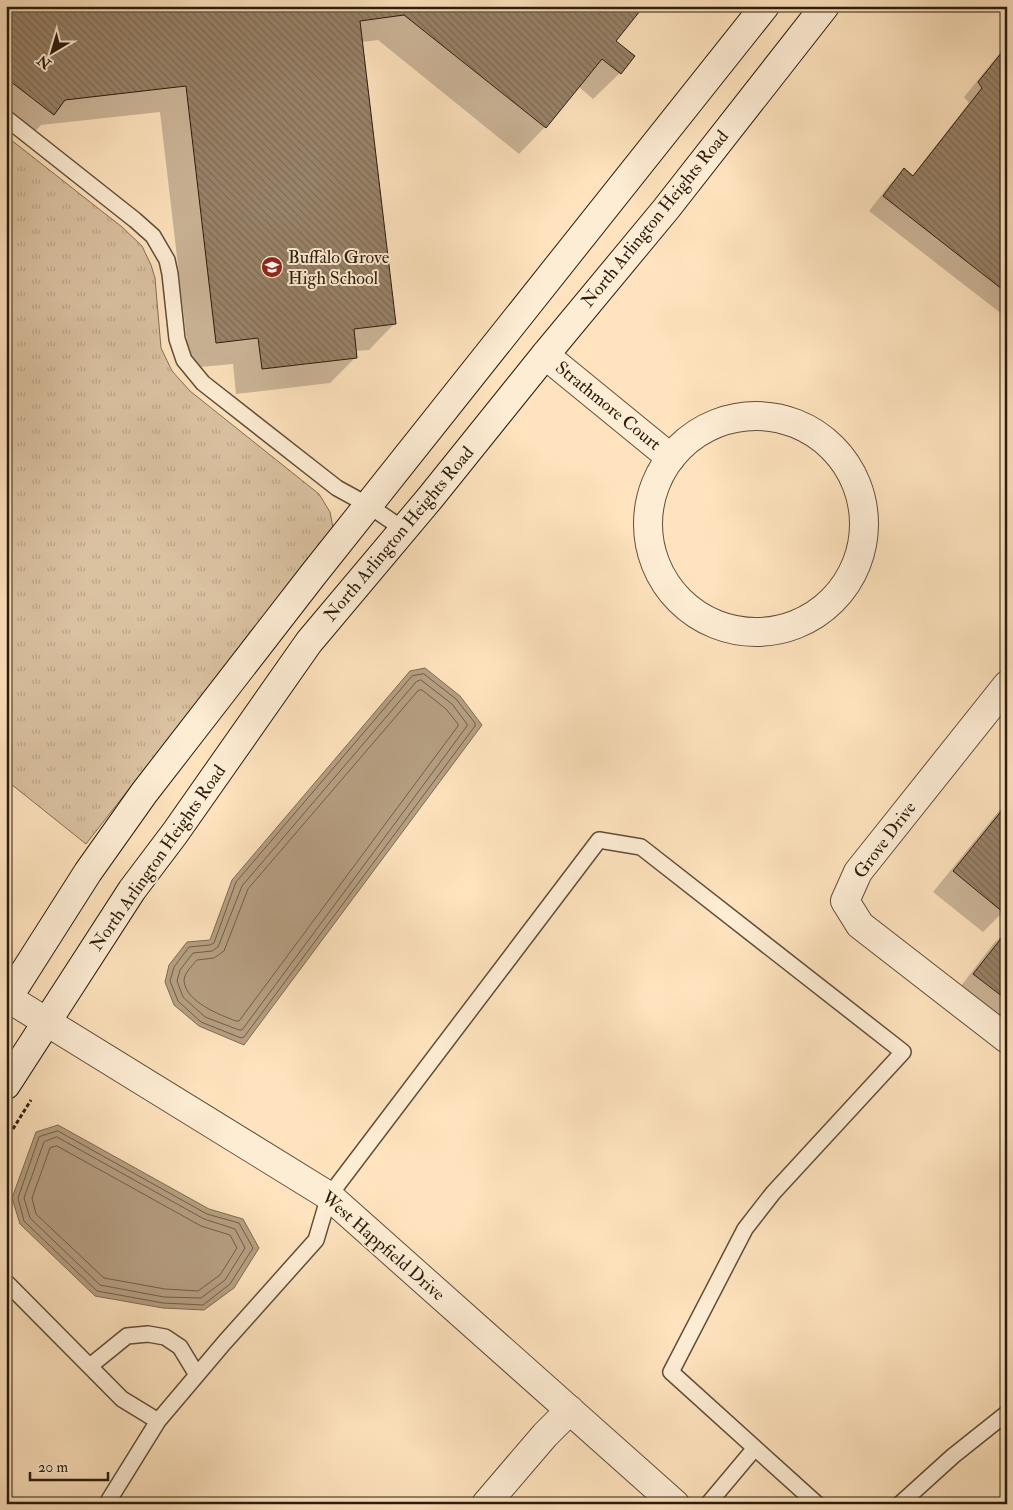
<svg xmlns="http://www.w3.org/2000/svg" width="1013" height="1510" font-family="'IM FELL Double Pica',serif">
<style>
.grass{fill:url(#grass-tufts);stroke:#826e56}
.water{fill:#b69f82;stroke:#7e6b53}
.shadow{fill:#0003}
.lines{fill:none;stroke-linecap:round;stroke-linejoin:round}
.shore{stroke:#705e48;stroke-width:1}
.building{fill:url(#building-back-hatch);stroke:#2b1c0d}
.service-casing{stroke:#604e39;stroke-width:18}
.minor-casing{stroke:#604e39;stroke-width:30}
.secondary-casing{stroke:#2b1c0d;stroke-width:30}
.path{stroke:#2b1c0d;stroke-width:3;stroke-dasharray:4 2.5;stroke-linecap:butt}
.service{stroke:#feedd5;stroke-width:15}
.minor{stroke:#feedd5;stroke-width:28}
.secondary{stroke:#feedd5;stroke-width:28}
.labels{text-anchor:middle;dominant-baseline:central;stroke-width:4;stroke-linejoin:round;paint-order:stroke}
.street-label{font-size:18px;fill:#2b1c0d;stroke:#feedd5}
.poi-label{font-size:18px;fill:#2b1c0d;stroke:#feedd5;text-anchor:start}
</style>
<defs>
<pattern id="grass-tufts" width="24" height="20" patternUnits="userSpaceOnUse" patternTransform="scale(1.25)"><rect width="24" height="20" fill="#dac1a0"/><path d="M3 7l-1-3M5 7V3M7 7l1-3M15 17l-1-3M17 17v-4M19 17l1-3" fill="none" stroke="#bba589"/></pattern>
<pattern id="building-back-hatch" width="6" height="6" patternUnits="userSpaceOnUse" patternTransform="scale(1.25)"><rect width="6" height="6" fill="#998369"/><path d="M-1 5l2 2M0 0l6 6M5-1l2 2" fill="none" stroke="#7d6a55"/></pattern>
</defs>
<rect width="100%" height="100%" fill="#fee3be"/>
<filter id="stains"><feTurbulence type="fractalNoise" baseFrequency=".004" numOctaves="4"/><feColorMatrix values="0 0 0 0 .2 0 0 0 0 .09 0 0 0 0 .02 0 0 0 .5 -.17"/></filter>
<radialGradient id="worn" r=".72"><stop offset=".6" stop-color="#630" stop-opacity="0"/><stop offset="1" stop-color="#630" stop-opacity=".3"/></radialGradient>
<!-- grass -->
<path class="grass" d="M6 136 122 227 142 246 151 265 155 278 161 348 172 371 190 391 319 494 330 512 333 528 86 844 6 780Z"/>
<!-- water -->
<path class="water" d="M425 668 460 696 482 725 244 1045 199 1026 174 1005 165 982 169 965 187 942 210 940 232 880 410 671Z
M58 1125 209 1209 243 1219 259 1248 234 1288 204 1310 163 1308 95 1296 20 1224 12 1198 36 1132Z"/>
<!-- shadow -->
<path class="shadow" d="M6 6H643L615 41 633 56 620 73 593 99 578 86 545 127 519 154 378 40 362 42 395 323 369 350 355 351 356 357 330 383 236 394 233 364 190 368 160 112 41 125 27 140 6 124Z
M1007 44V318L869 211 890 184 904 170 912 176 969 103 964 97Z
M1007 801V908L983 932 933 892Z
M1007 931V1036L954 995 994 943Z"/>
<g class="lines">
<!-- shore -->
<path class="shore" d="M424 674 456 699 475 723V726L244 1037 241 1038 201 1022 178 1001 170 981 174 967 189 947 210 945 214 943 236 882 412 676Z
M421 680 452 704 467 724V726L242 1030H239L205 1017 183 997 177 981 180 970 193 953 212 951 218 947 242 886 416 682Z
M419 690H422L446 709 458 724V726L239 1021H236C220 1015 186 1002 184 981 184 973 192 966 197 960L214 958 224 951 248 889Z
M58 1131 207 1214 239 1223 253 1248 230 1284 203 1305 163 1303 97 1291 24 1221 18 1198 39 1137Z
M57 1137 204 1219 235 1229 245 1248 225 1280 201 1298 164 1297 100 1285 30 1218 24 1198 44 1142Z
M57 1146 201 1226 230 1235 237 1248 220 1275 198 1291 165 1289 104 1278 36 1214 32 1198 50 1148Z"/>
</g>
<!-- building -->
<path class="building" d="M6 6H644L616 41 635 56 621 74 602 59 546 128 404 15 360 21 396 324 354 329 357 358 262 369 258 338 216 343 186 86 65 100 54 115 6 78Z
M1007 46V293L883 196 904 168 913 176 982 88 978 82Z
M1007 804V910L1004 913 953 871Z
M1007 931V1000L973 974Z"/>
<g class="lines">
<!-- service casing -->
<g class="service-casing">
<path id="service" d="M6 118 135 220 153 236 167 260 170 274 177 339 184 360 203 383 337 488 368 505 403 529
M6 1282 122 1399 158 1421
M90 1366 127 1336 148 1334 165 1337 180 1347 197 1375
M109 1500 158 1421 224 1343 316 1240 329 1196 599 840 641 847 903 1052 773 1193 745 1229 671 1372 817 1504
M708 1504 755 1448
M900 1504 953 1456 1007 1413"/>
</g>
<!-- minor casing -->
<g class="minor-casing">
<path id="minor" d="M545 355 671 458
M648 524a108 108 0 1 1 216 0a108 108 0 1 1-216 0Z
M1007 685 858 872 845 901 860 925 1007 1039
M8 998 329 1196 675 1504
M486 1504 545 1435 570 1410"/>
</g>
<!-- secondary casing -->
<g class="secondary-casing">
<path id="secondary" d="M6 1001 88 872 144 793 312 576 765 6
M6 1085 132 890 175 833 309 642 430 498 545 355 666 209 825 6"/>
</g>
<!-- path -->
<path class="path" d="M6 1140 31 1100"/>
<!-- service -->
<use href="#service" class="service"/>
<!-- minor -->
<use href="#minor" class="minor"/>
<!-- secondary -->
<use href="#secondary" class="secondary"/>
</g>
<!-- icons -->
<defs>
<g id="school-disc" transform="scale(1.125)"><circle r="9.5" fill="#8f2418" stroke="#feedd5"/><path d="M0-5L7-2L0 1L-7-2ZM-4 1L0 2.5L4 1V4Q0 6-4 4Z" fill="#fff"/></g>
</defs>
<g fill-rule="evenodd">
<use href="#school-disc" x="272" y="267"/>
</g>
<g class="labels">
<!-- street labels -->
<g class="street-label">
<text transform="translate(655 219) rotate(-51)">North Arlington Heights Road</text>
<text transform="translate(608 406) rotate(39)">Strathmore Court</text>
<text transform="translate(399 534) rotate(-50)">North Arlington Heights Road</text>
<text transform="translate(885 840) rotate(-53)">Grove Drive</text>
<text transform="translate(158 858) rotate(-55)">North Arlington Heights Road</text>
<text transform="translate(383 1246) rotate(41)">West Happfield Drive</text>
</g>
<!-- poi labels -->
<g class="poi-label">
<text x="288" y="257">Buffalo Grove<tspan x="288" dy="21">High School</tspan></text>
</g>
</g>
<!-- margin -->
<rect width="1013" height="1510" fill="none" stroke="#fee3be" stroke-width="25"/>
<rect x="8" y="8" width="998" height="1495" fill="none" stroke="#2b1c0d" stroke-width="2.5"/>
<rect x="12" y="12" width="988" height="1485" fill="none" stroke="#2b1c0d"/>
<!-- north arrow -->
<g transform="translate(52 52) rotate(218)" stroke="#feedd5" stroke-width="4" paint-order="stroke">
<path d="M0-4L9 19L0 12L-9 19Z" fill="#2b1c0d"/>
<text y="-8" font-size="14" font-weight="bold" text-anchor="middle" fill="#2b1c0d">N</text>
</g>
<!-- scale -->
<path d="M30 1472v8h78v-8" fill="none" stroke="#2b1c0d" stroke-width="2.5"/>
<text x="38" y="1472" font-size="15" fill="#2b1c0d" stroke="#feedd5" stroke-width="4" paint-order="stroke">20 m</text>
<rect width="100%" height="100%" filter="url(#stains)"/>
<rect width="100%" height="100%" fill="url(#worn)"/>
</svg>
